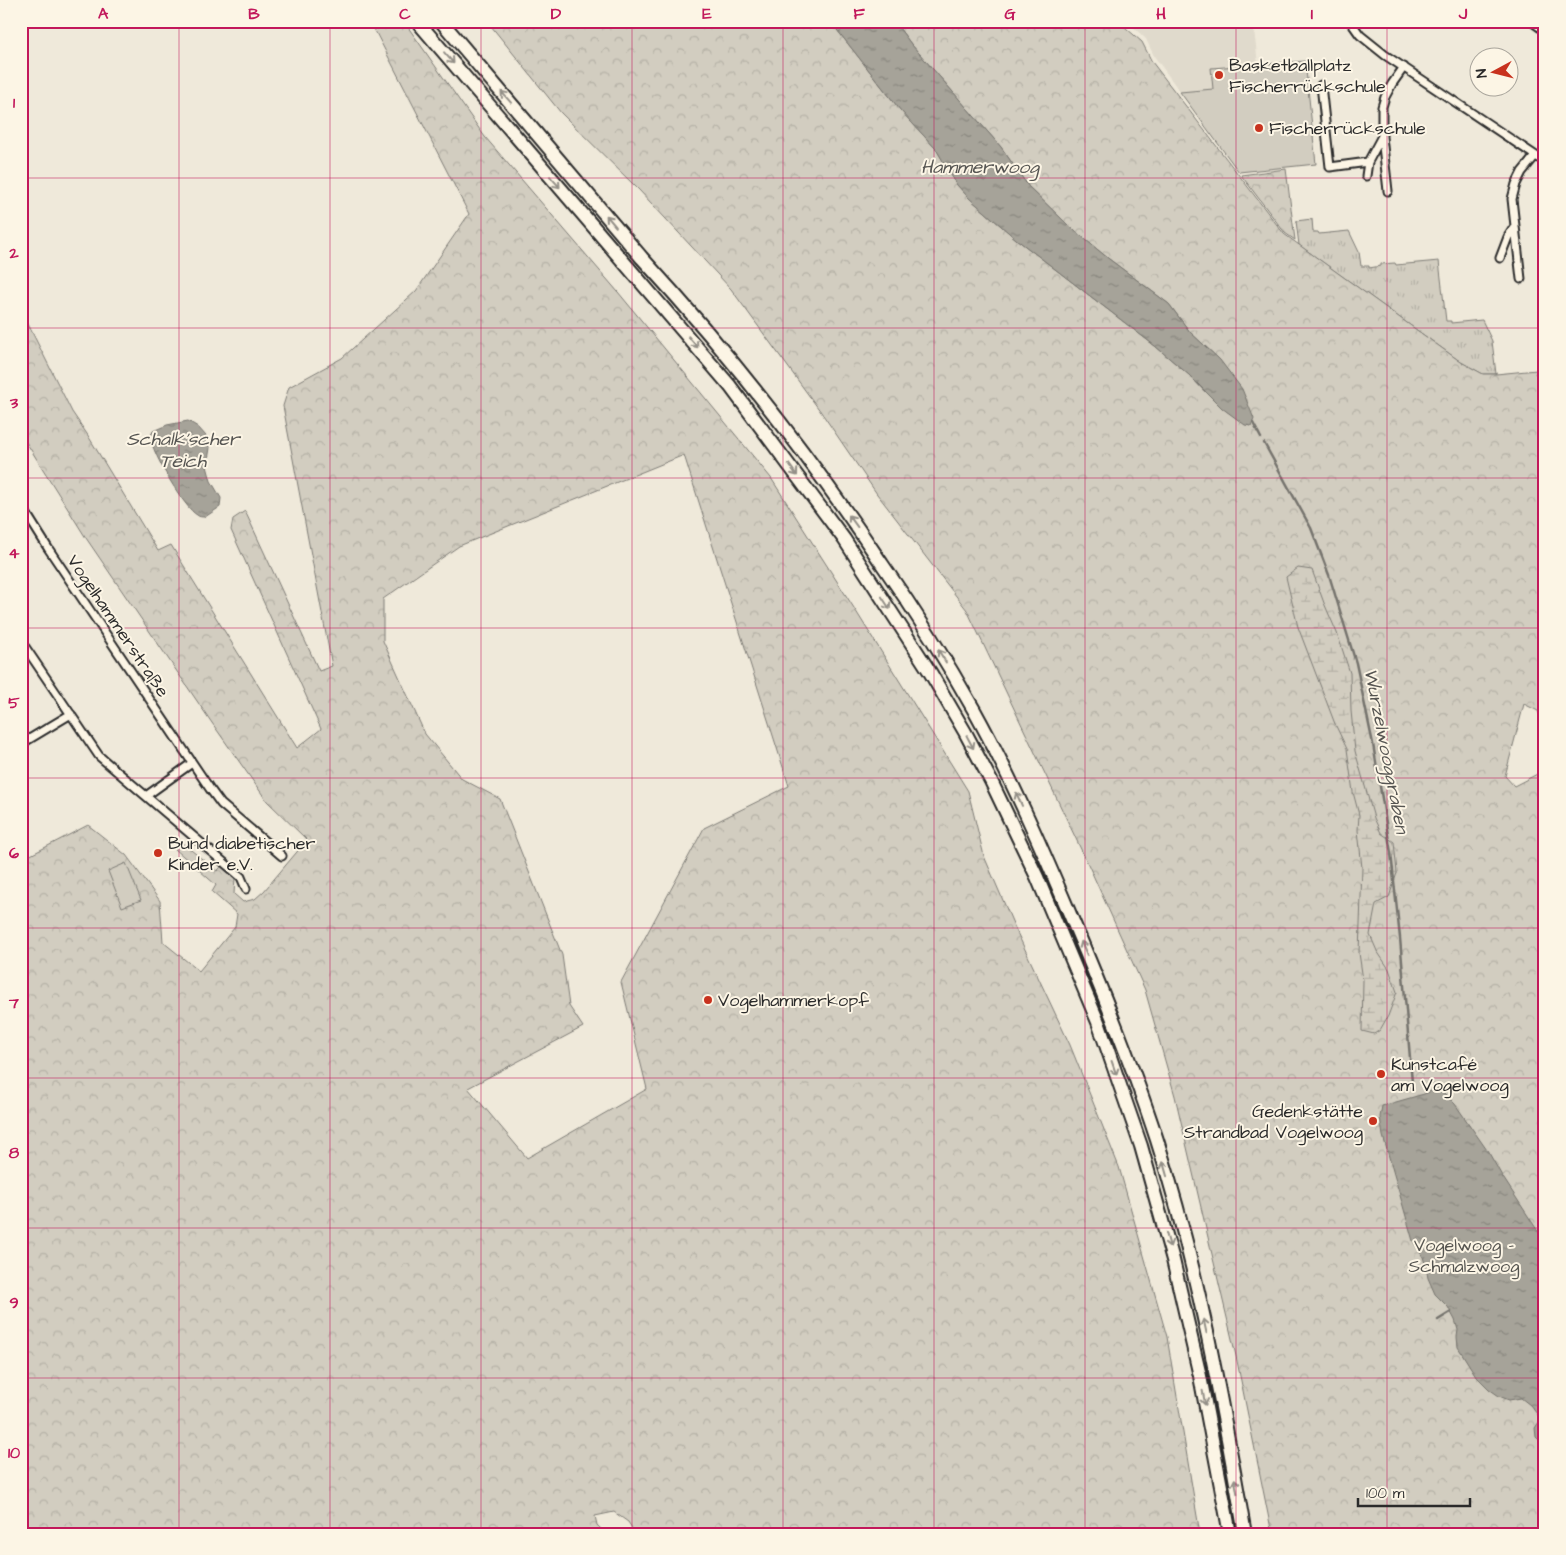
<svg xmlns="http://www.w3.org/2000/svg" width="1566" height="1555" font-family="'Architects Daughter',sans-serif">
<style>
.built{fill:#e0dacc}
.grass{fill:url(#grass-tufts);stroke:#7e7c76}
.forest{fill:url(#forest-crowns);stroke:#7e7c76;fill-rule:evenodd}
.wetland{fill:url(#wetland-marsh);stroke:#7e7c76}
.pitch{fill:#d2cdc0;stroke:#7e7c76}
.water{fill:url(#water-ripples);stroke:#75736d}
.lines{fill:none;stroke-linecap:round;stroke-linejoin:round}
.stream{stroke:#75736d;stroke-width:2.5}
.street-casing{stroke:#2b2b2b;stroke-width:11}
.highway-casing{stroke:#2b2b2b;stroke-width:16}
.street{stroke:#fcf5e5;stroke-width:7}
.highway{stroke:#fcf5e5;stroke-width:12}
.oneway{stroke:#949088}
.grid{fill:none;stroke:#c2185b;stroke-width:1;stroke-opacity:0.55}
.poi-dot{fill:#c8321e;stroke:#fcf5e5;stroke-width:2}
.labels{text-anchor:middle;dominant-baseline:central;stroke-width:4;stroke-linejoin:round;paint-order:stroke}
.poi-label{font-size:18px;fill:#2b2b2b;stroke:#fcf5e5;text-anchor:start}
.street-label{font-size:18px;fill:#2b2b2b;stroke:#fcf5e5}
.park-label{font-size:18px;fill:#555450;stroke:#fcf5e5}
.water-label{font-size:19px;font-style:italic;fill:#565552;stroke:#fcf5e5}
.neatline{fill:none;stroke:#c2185b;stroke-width:2}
.grid-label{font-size:16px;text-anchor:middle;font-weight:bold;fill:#c2185b}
</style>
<defs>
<pattern id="grass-tufts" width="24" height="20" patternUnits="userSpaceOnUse" patternTransform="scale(1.25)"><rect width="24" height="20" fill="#d2cdc0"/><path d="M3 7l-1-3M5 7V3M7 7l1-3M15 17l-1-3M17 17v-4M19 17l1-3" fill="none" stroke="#b4b0a5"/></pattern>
<pattern id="forest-crowns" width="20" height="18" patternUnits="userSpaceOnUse" patternTransform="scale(1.25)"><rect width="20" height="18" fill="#d2cdc0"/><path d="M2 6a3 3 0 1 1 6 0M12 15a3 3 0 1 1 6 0" fill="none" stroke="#b4b0a5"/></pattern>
<pattern id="wetland-marsh" width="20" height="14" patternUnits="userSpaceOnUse" patternTransform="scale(1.25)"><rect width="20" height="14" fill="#d2cdc0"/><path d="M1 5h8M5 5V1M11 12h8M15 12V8" fill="none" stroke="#b4b0a5"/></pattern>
<pattern id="water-ripples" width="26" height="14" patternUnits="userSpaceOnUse" patternTransform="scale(1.25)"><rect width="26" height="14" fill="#a6a399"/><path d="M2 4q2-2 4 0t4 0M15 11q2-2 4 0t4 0" fill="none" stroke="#87857d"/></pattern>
</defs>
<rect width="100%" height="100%" fill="#efe9da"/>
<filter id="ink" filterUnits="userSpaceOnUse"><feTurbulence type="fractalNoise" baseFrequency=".02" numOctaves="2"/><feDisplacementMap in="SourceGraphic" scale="10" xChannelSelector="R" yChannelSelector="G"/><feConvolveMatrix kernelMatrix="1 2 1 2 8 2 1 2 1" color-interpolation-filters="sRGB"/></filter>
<g filter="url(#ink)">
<!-- built -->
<path class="built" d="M1131 21H1253L1258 64 1305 61 1316 164 1239 172 1154 56 1146 39 1130 24Z"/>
<!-- grass -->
<path class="grass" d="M1312 219 1313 232H1318L1319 234 1349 231 1359 252 1361 266H1369V268L1381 266V264L1395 263 1396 265 1439 261 1446 321H1451V323L1482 320 1492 341 1496 374H1483L1461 362 1299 245 1296 221Z"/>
<!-- forest -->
<path class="forest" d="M370 21H402L410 30 485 137 618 292 771 478 854 608 968 791 984 856 1014 926 1070 1045 1119 1167 1167 1337 1200 1534H636L628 1522 614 1512 595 1516 597 1525 602 1530 603 1534H21V860L88 825 126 855 160 901 163 942 199 971 235 927 237 914 212 892 216 885 175 849 181 842 217 871 222 866 235 878 234 894 243 902 255 899 264 891 307 840 267 801 212 723 86 538 21 434V310L72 412 87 434 158 551 171 545 297 748 321 729 231 530 233 519 245 511 319 671 332 666 283 406 289 387 342 358 416 291 469 214ZM684 455 789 786 704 828 621 982 647 1089 527 1158 468 1088 583 1027 569 1006 562 955 500 799 462 779 425 734 383 641V599L459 546Z
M487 21H830L901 111 936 149 957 185 969 198 1016 239 1155 346 1189 375 1205 392 1220 360 1190 332 1169 304 1109 259 1069 226 1028 186 1001 147 911 44 894 21H1118L1142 42 1152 62 1284 234 1461 362 1483 374H1496L1537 370 1535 374 1545 376V728L1538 711 1524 704 1505 776 1514 786 1545 770V1534H1272L1236 1356 1207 1233 1175 1096 1145 990 1088 864 967 610 877 494 821 412 731 289 639 190 561 113Z
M1286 169 1295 240 1285 233 1241 175Z"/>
<!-- wetland -->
<path class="wetland" d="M1298 568 1312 570 1324 603 1337 633 1350 673 1351 711 1355 751 1374 818 1381 833 1394 842 1397 873 1389 897 1376 904 1370 935 1377 951 1389 969 1397 992 1388 1016 1380 1030 1374 1034 1362 1031 1363 980 1359 953 1362 868 1358 830 1359 815 1353 792 1347 749 1335 724 1298 627 1286 577Z"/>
<!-- pitch -->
<path class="pitch" d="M1305 61 1316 164 1239 172 1180 92 1213 89 1211 68Z
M126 863 141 900 122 907 108 871Z"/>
<!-- water -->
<path class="water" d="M830 21H894L911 44 1001 147 1028 186 1069 226 1109 259 1169 304 1190 332 1220 360 1242 389 1254 419 1251 426 1245 425 1222 408 1189 375 1155 346 1016 239 969 198 957 185 936 149 901 111Z
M188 421 198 427 206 436 210 448 207 466 211 481 221 498 220 507 205 517C202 517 199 517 197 515 185 509 151 452 151 438 150 437 152 433 153 431L167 425Z
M1439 1088 1455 1104 1489 1153 1502 1176 1545 1242V1441L1541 1442 1536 1437 1535 1428 1541 1419 1530 1405 1521 1398 1509 1400 1499 1396 1489 1389 1476 1376 1458 1347 1457 1337 1458 1330 1455 1320 1448 1307 1435 1294 1428 1278 1426 1267 1423 1257 1413 1241 1383 1136 1380 1117 1382 1106 1424 1094Z"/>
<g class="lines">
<!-- stream -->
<path class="stream" d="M1253 423 1261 438
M1264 443 1311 528 1329 575 1356 663 1373 744 1391 853 1400 938 1412 1082
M1438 1320 1451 1312"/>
<!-- street casing -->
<g class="street-casing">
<path id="street" d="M1350 21 1360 35 1385 55 1545 162
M1531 21 1545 31
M1321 85 1330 167 1368 162
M1382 137 1388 191
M1366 176 1368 162 1382 136V107L1385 97 1392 84 1404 67
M1515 226 1521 279
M1500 258 1508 237 1515 226 1512 199 1516 184 1522 172 1535 156
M21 505 48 548 210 789 221 804 282 856
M21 641 99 756 241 877 246 889
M21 744 71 714
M146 796 192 763"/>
</g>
<!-- highway casing -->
<g class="highway-casing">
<path id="highway" d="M417 21 730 386 844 539 930 672 965 732 991 781 1037 877 1098 1022 1141 1146 1173 1260 1200 1376 1230 1534
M441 21 642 258C730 354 810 456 882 564 915 611 946 660 974 710 1010 775 1040 844 1069 912 1101 987 1132 1063 1157 1140 1198 1268 1222 1402 1245 1534"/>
</g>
<!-- street -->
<use href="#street" class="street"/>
<!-- highway -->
<use href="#highway" class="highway"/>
</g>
<!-- one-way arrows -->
<defs><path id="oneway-shaft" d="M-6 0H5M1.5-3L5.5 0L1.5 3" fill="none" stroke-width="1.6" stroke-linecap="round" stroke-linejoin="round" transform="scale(1.25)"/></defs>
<g class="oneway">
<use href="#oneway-shaft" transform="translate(449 58) rotate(49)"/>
<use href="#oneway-shaft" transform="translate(506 97) rotate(-131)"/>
<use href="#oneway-shaft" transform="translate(555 182) rotate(49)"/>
<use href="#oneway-shaft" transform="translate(611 221) rotate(-130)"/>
<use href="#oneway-shaft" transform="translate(693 342) rotate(50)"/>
<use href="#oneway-shaft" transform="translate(793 470) rotate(54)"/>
<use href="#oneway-shaft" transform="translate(853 521) rotate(-126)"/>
<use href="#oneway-shaft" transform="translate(886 603) rotate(57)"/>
<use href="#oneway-shaft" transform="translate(942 656) rotate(-122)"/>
<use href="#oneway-shaft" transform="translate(970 742) rotate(62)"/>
<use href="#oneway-shaft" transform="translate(1019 799) rotate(-114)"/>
<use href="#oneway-shaft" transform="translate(1084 948) rotate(-113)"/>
<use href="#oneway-shaft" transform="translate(1114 1068) rotate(71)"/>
<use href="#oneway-shaft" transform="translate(1165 1169) rotate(-106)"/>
<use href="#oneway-shaft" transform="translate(1168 1240) rotate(74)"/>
<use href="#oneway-shaft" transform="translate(1205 1326) rotate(-102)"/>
<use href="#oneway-shaft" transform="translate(1204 1398) rotate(79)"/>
<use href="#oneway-shaft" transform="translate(1236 1486) rotate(-100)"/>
</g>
</g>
<!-- grid -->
<path class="grid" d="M179 21V1534M330 21V1534M481 21V1534M632 21V1534M783 21V1534M934 21V1534M1085 21V1534M1236 21V1534M1387 21V1534M21 178H1545M21 328H1545M21 478H1545M21 628H1545M21 778H1545M21 928H1545M21 1078H1545M21 1228H1545M21 1378H1545"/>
<!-- markers -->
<g class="poi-dot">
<circle cx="1219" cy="75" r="5"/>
<circle cx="1259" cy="128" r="5"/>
<circle cx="158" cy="853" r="5"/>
<circle cx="708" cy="1000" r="5"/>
<circle cx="1381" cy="1074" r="5"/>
<circle cx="1373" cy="1121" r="5"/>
</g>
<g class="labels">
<!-- poi labels -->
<g class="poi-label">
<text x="1229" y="65">Basketballplatz<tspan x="1229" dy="21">Fischerrückschule</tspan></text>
<text x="1269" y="128">Fischerrückschule</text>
<text x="168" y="843">Bund diabetischer<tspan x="168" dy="21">Kinder e.V.</tspan></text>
<text x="718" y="1000">Vogelhammerkopf</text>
<text x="1391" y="1064">Kunstcafé<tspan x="1391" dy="21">am Vogelwoog</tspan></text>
<text x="1363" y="1111" text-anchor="end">Gedenkstätte<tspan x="1363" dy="21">Strandbad Vogelwoog</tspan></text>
</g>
<!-- street labels -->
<g class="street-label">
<text transform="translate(118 626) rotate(56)">Vogelhammerstraße</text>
</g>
<!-- park labels -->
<g class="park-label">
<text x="1464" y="1245">Vogelwoog -<tspan x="1464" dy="21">Schmalzwoog</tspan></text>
</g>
<!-- water labels -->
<g class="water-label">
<text x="980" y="167">Hammerwoog</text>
<text x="183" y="439">Schalk'scher<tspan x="183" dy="22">Teich</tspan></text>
<text transform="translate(1386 751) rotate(79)">Wurzelwooggraben</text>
</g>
</g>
<!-- margin -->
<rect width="1566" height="1555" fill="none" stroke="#fcf5e5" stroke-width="55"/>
<!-- north arrow -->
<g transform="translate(1494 72) rotate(263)"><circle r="24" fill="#fcf5e5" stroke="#a8a49b"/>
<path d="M0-4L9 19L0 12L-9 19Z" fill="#c8321e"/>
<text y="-8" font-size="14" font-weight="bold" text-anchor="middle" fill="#2b2b2b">N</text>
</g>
<!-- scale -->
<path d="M1358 1498v8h112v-8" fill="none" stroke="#2b2b2b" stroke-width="2.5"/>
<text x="1366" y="1498" font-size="15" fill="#2b2b2b" stroke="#fcf5e5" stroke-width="4" paint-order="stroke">100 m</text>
<rect x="28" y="28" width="1510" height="1500" class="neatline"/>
<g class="grid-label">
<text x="103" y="19">A</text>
<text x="254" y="19">B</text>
<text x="405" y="19">C</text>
<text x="556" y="19">D</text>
<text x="707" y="19">E</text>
<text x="859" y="19">F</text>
<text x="1010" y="19">G</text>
<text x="1161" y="19">H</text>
<text x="1312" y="19">I</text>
<text x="1463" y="19">J</text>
<text x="14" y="108">1</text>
<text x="14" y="258">2</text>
<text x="14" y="408">3</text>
<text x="14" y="558">4</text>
<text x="14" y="708">5</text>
<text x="14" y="858">6</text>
<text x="14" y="1008">7</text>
<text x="14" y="1158">8</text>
<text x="14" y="1308">9</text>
<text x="14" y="1458">10</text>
</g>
</svg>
